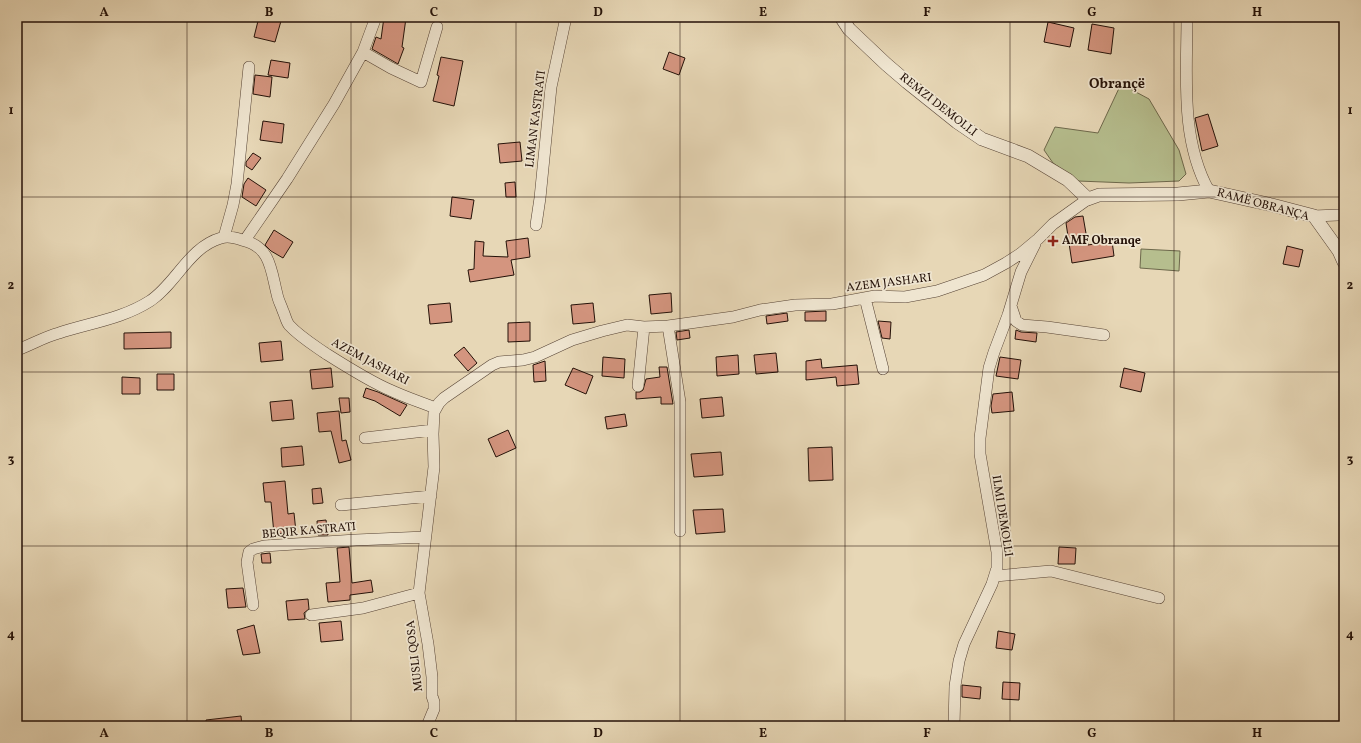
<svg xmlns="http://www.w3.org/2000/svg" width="1361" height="743" font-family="Vollkorn,serif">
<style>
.green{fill:#b6be8e;stroke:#6d684b}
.building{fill:#d4957f;stroke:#241108}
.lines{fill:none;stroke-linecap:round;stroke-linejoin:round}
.minor-casing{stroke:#554234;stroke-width:12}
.tertiary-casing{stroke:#554234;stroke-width:14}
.minor{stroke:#efe5d0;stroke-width:11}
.tertiary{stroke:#efe5d0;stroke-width:13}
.grid{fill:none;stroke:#241108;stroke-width:1;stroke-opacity:0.55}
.poi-dot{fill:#8f2418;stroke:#efe5d0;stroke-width:1.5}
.labels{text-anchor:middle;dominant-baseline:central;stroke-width:3.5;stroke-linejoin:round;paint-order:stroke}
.street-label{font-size:12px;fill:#241108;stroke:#efe5d0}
.poi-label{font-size:12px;font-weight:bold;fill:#241108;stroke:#efe5d0;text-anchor:start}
.quarter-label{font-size:14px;font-weight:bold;fill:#241108;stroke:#efe5d0}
.neatline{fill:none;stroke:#241108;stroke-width:1.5}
.grid-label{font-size:13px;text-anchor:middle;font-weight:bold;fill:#241108}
</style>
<rect width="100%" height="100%" fill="#e7d7b6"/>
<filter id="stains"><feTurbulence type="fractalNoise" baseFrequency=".005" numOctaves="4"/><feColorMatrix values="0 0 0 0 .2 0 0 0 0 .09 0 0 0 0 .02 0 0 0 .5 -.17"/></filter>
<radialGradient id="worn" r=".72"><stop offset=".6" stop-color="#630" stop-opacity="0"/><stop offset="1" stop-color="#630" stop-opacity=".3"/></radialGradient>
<!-- green -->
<path class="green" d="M1121 84 1149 99 1179 150 1186 174 1179 181 1129 183 1078 181 1053 163 1044 150 1055 127 1098 133Z
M1141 249 1180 251 1179 271 1140 268Z"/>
<!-- building -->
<path class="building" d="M259 17H267L281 21 275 42 254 37Z
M384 17 406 18 402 47 404 48 398 64 372 49 376 37 381 39Z
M1048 22 1074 28 1070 47 1044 42Z
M1092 24 1114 28 1111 54 1088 50Z
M669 52 685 58 679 75 663 69Z
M441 57 463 61 454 106 433 101 439 76 437 75Z
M271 60 290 63 288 78 268 75Z
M255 75 272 77 270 97 253 94Z
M1208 114 1218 146 1202 151 1195 118Z
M263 121 284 124 282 143 260 140Z
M520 142 522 161 500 163 498 144Z
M253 153 261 158 252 170 246 166V162Z
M248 178 266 190 256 206 242 197 244 184Z
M515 182 516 197H506L505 183Z
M452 197 474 200 471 219 450 216Z
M1083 216 1088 245 1112 241 1114 256 1072 263 1066 223 1075 217Z
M274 230 293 242 283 258 271 251 265 245Z
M528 238 530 257 511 260 514 275 470 282 468 270 474 269 475 241 484 242 483 256 508 257 506 241Z
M1287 246 1303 250 1299 267 1283 264Z
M671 293 672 312 651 314 649 295Z
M450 303 452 322 430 324 428 305Z
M593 303 595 322 573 324 571 305Z
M826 311V321H805V312Z
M787 313 788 321 767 324 766 316Z
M878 321 891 322 890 339 882 338Z
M530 322V341L508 342V323Z
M689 330 690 338 677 340 676 332Z
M1016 330 1021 332 1037 333 1036 342 1015 339Z
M171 332V348L124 349V333Z
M281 341 283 360 261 362 259 343Z
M464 347 477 363 468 371 454 355Z
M776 353 778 372 756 374 754 355Z
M738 355 739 374 717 376 716 357Z
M603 357 625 359 624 378 602 376Z
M1000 357 1021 360 1018 379 996 376Z
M821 359 822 368 857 365 859 384 837 386 836 377 806 380V361Z
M545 361 546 381 534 382 533 365Z
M659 367H667L673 404H661V397L636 399V392H640L643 390 646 379 660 377Z
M331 368 333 387 312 389 310 370Z
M573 368 593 376 586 394 565 385Z
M1124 368 1145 373 1141 392 1120 387Z
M157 374H174V390H157Z
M122 377 140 378V394H122Z
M366 388 378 392 407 405 400 416 375 401 363 397Z
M1012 392 1014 411 992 413 991 406 993 394Z
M722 397 724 416 702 418 700 399Z
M339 398H349L350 412 341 413Z
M292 400 294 419 272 421 270 402Z
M339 411 342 441 346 440 351 460 339 463 331 431 319 432 317 413Z
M625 414 627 426 607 429 605 417Z
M508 430 516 448 496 457 488 439Z
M302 446 304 465 282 467 281 448Z
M832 447 833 480 809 481 808 448Z
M721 452 723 475 694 477 691 454Z
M285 481 288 514 294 513 296 532 274 534 271 502H265L263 483Z
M321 488 323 503 313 504 312 489Z
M723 509 725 532 696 534 693 510Z
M326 520 328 535H318L317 521Z
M349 547 352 583 371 580 373 592 350 595V600L328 602 326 583 340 582 337 548Z
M1059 547 1076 548 1075 564H1058Z
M270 553 271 563H262L261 554Z
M243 588 246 607 228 608 226 589Z
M308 599 309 609 304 613 305 619 288 620 286 601Z
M341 621 343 640 321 642 319 623Z
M254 625 260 653 243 655 237 630Z
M998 631 1015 634 1012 650 996 648Z
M1003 682 1020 683 1019 700 1002 699Z
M962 685 981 687 980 699 962 697Z
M241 716 242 726H206V720Z"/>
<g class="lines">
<!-- minor casing -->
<g class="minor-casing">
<path id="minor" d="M1187 17C1187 75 1180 139 1209 191
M363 52 391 68 421 82 437 27
M1314 216 1338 215H1344
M536 225 540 198 551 87 566 17
M224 237 233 205 237 184 249 67
M245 240 287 179 334 104 363 52 376 17
M865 298 883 369
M1011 306 1016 321 1022 325 1047 327 1104 335
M668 326 680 402V531
M17 350C31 345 44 337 59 333 89 323 122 319 150 301 176 284 189 247 221 238 227 236 236 238 242 240 271 246 271 271 277 294 278 300 281 305 283 311 285 315 286 321 289 325 299 336 312 344 325 353 344 365 369 381 390 390 405 397 420 402 435 408
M638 386 644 327
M365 438 433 430
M341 505 431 496
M995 576 1051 571 1159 598
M253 605 247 562 249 552 253 549 264 546 356 540 425 537
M311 615 363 608 419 593
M427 726 434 709V702L432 696V677L428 644 419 593 434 467 433 434 434 412 439 403 444 398 492 365 499 362 523 360 535 357 572 340 602 331 627 325 644 327 668 326 733 317 760 310 795 305 832 304 875 296 905 297 937 291 984 275 1006 263 1020 254 1038 239 1053 224 1088 199
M954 726 955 686 959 661 964 644 992 584 997 568V552L980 454V438L989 368 994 352 1008 315 1021 272 1035 244"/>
</g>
<!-- tertiary casing -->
<g class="tertiary-casing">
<path id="tertiary" d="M841 17 849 29 886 64 907 82 957 122 982 139 1028 156 1068 180 1088 199 1099 195 1178 194 1209 191 1272 205 1314 216 1339 251 1344 262"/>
</g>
<!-- minor -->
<use href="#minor" class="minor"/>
<!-- tertiary -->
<use href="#tertiary" class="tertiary"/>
</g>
<!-- grid -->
<path class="grid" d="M187 17V726M351 17V726M516 17V726M680 17V726M845 17V726M1010 17V726M1174 17V726M17 197H1344M17 372H1344M17 546H1344"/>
<!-- markers -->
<path class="poi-dot" d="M1051 235h4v4h4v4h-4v4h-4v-4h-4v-4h4z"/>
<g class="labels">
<!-- street labels -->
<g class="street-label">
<text transform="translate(938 105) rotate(38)">REMZI DEMOLLI</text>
<text transform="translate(536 119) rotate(-83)">LIMAN KASTRATI</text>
<text transform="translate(1263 205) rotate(15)">RAMË OBRANÇA</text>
<text transform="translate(889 283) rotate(-7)">AZEM JASHARI</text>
<text transform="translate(370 362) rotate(28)">AZEM JASHARI</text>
<text transform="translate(1002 516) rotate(81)">ILMI DEMOLLI</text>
<text transform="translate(309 531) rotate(-5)">BEQIR KASTRATI</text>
<text transform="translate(415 656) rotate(-97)">MUSLI QOSA</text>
</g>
<!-- poi labels -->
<g class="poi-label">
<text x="1062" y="241">AMF Obranqe</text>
</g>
<!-- quarter labels -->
<g class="quarter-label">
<text x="1117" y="84">Obrançë</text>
</g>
</g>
<!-- margin -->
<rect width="1361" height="743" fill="none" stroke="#e7d7b6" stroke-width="44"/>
<rect x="22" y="22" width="1317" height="699" class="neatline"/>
<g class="grid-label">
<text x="104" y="16">A</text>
<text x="269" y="16">B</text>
<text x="434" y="16">C</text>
<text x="598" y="16">D</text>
<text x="763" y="16">E</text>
<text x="927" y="16">F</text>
<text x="1092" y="16">G</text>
<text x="1257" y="16">H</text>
<text x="11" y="114">1</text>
<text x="1350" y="114">1</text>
<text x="11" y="289">2</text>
<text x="1350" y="289">2</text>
<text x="11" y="463">3</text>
<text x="1350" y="463">3</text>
<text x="11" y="638">4</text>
<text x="1350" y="638">4</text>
<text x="104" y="737">A</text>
<text x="269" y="737">B</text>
<text x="434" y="737">C</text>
<text x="598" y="737">D</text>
<text x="763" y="737">E</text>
<text x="927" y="737">F</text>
<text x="1092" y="737">G</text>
<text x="1257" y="737">H</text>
</g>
<rect width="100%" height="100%" filter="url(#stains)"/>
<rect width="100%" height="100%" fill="url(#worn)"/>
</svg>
